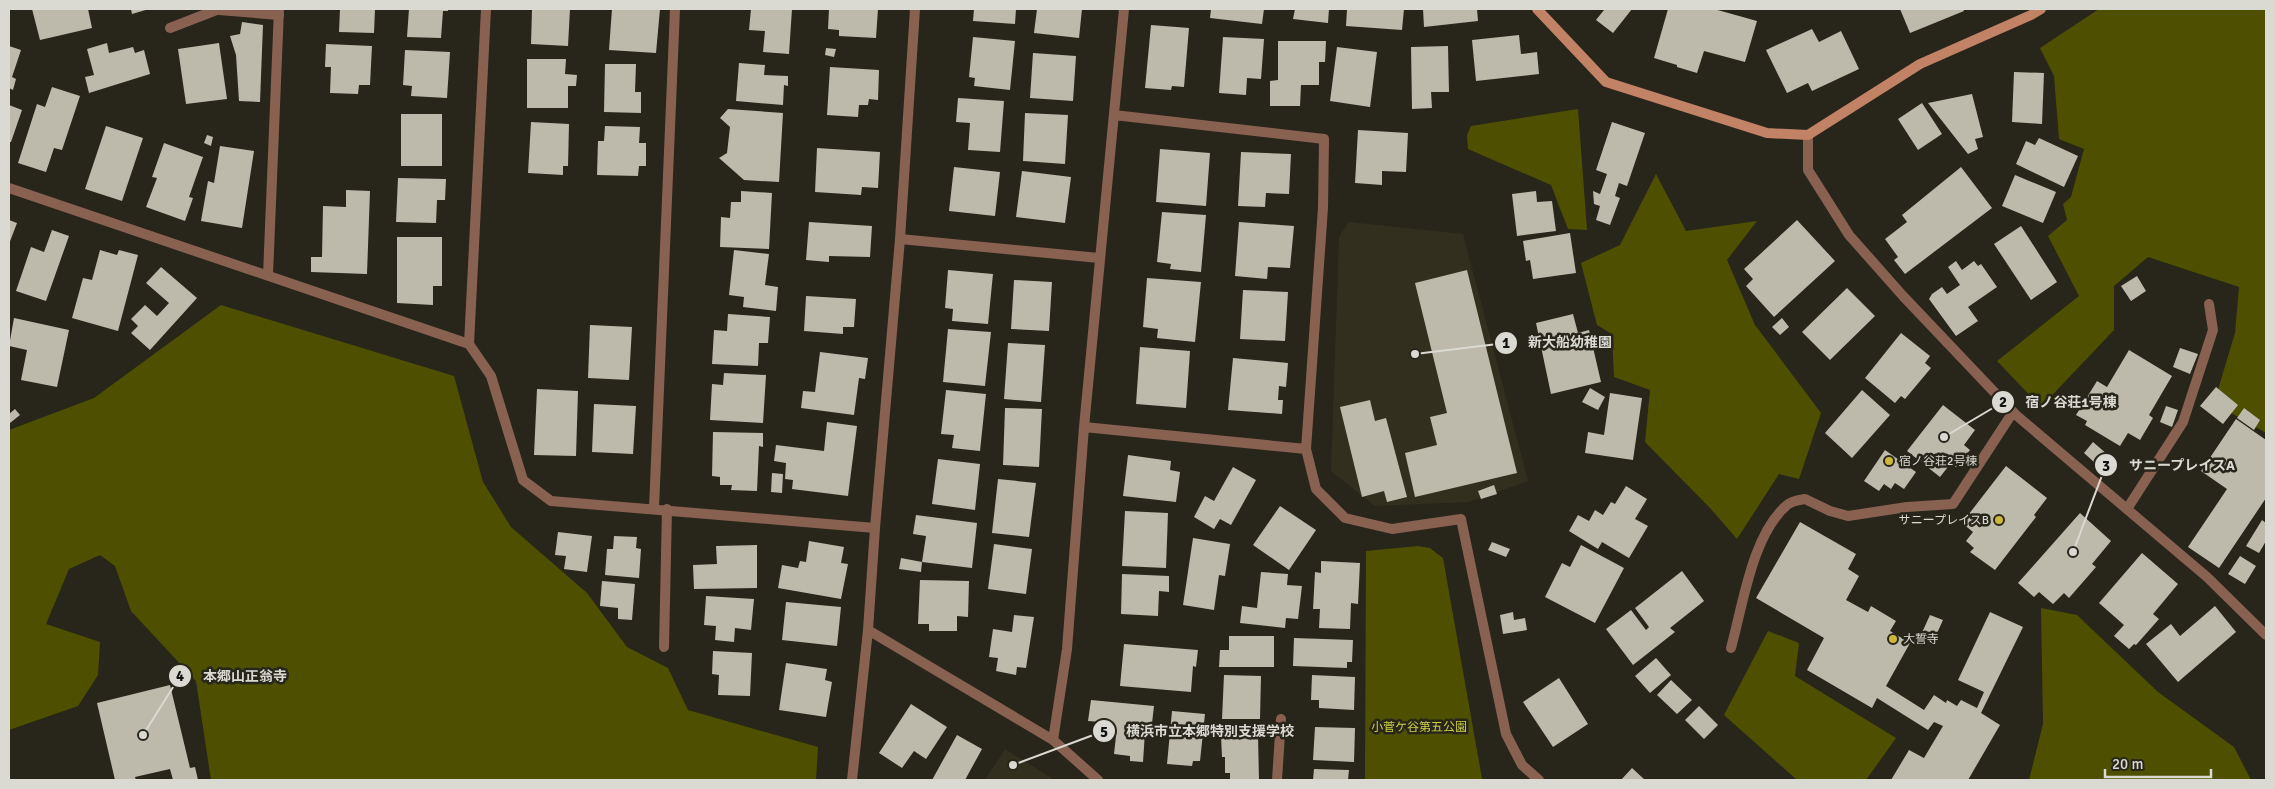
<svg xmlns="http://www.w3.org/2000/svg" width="2275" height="789" font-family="Signika,'Noto Sans JP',sans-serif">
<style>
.built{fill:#332f1e}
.green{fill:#4e5000}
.building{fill:#bdbaac}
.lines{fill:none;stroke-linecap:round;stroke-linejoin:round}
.lane{stroke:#896150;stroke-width:10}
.street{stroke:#896150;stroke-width:10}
.secondary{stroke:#c28266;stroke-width:10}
.poi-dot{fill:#ceb837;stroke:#28251b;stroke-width:2}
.labels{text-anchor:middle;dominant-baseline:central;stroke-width:5;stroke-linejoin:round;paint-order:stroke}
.poi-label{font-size:12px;fill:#dad9d2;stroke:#28251b;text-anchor:start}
.park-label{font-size:12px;fill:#cbd041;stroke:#28251b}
.leader{fill:none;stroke:#dad9d2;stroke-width:2}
.callout-dot{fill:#dad9d2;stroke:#28251b;stroke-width:2}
.mark-label{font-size:15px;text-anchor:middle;font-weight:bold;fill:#111}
.callout-label{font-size:14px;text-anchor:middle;font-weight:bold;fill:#dad9d2;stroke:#28251b;stroke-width:5;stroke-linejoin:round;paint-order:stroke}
</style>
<rect width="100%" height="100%" fill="#28251b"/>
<!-- built -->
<path class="built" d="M1349 222 1463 234 1528 481 1469 502 1375 506 1331 471 1339 237Z
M1005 749 1055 780H985Z"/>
<!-- green -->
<path class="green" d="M2099 9H2266V433L2214 403 2235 333 2239 287 2148 257 2114 286V330L2041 407 1997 361 2079 296 2048 236 2067 220 2063 204 2071 197 2084 149 2059 139 2054 76 2040 48Z
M1578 109 1587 230 1568 229 1551 185 1468 149 1467 135 1471 126Z
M1656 174 1686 231 1757 221 1727 260 1755 325 1821 413 1799 479 1779 474 1737 539 1710 508 1645 442 1650 390 1614 377 1612 334 1597 325 1581 263 1620 245Z
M221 305 454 376 483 482 511 527 587 593 627 647 668 668 688 710 818 747 816 780H211L196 681 131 611 115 566 100 555 69 569 46 624 100 642 98 675 78 706 9 730V430L94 398Z
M1418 546 1430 548 1443 558 1482 779 1480 780H1365L1366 551Z
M2041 608 2077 615 2158 692 2234 747 2251 780H2029L2043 724Z
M1768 631 1799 643 1795 676 1896 738 1866 780H1797L1724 715Z"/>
<!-- building -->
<path class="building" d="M32 9H88L92 28 40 40Z
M131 9H149L132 14Z
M340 9H375L374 33 339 32Z
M409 9H448V11H443L441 38 407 37Z
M532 9H570L568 46 531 44Z
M612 9H660L656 53 609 50Z
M751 9H792L789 54 763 52 765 31 749 30Z
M829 9H878L876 38 839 36V30L828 29Z
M974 9H1016L1015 24 973 21Z
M1037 9H1082L1079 38 1034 33Z
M1211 9H1264L1262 24 1210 18Z
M1295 9H1329L1328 23 1293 19Z
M1347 9H1404L1402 30 1346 26Z
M1423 9H1477L1478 21 1424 27Z
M1602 9H1632L1613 33 1596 20 1604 10Z
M1668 9H1714L1757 21 1745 62 1704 51 1697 73 1677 67V65L1654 58Z
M1900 9H1963L1964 11 1910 33Z
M242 22 263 25 260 102 239 101 236 55 230 36 240 34Z
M1151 25 1189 28 1184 87 1172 86 1171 90 1145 88Z
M1812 29 1819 42 1841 31 1859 69 1812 91 1808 83 1787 93 1766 50Z
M1519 35 1521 54 1537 52 1539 74 1476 81 1472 40Z
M973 37 1015 41 1010 90 974 86 975 78 969 77Z
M1223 37 1264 39 1261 79 1247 78 1246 95 1219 93Z
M1278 41H1326L1325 62H1319V85H1301L1300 106H1270V81L1278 80Z
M107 43 109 53 133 47 135 53 144 50 150 74 89 93 85 77 94 75 87 49Z
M219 43 227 99 186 104 178 49Z
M326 44 372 46 370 85H359L358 94 330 93 331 67H325Z
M9 46 21 50 12 77 16 79 13 90 9 88Z
M1448 46 1449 92H1431L1432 108 1412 109 1411 47Z
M1337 47 1377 52 1370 107 1330 101Z
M826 48 836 49 834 57 825 55Z
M405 50 450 52 447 98 411 96 412 86 403 85Z
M1033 53 1076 56 1073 101 1030 98Z
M527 59H566L565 74 577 75 576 86H568V108H527Z
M739 63 765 65 764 75 788 76V86L784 85 783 105 736 101Z
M605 64H636L635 92H641V113L604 112Z
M830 67 879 70 878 100 869 99 868 105H859L858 117 827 115Z
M2014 72 2044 73 2042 124 2012 122Z
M52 87 80 96 62 150 54 148 46 172 18 163 37 104 45 107Z
M1972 94 1983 137 1975 139 1978 149 1968 154 1928 103Z
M958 98 1004 101 1000 152 968 150 970 123 956 122Z
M1922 103 1942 134 1918 150 1898 119Z
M9 105 22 110 11 142H9Z
M728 109 783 113 779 182 744 180 719 158 727 153 730 127 720 118Z
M1025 113 1068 115 1065 164 1023 161Z
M401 114H442V166H401Z
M531 122 569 124 568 166H563V175L528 173Z
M1612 122 1645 133 1627 186 1619 183 1615 196 1620 198 1610 225 1596 220 1600 206 1594 204 1593 191 1600 194 1607 174 1596 170Z
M106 126 143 138 122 201 85 189Z
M605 126 640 127 639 143H646V166H639L638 176 597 175 598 141H604Z
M1358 130 1408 133 1406 172 1382 171V185L1355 183Z
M207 135 213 137 211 146 204 143Z
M2039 138 2078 156 2064 187 2016 164 2026 141 2035 145Z
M164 143 203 157 189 197 193 198 185 221 146 207 157 178 152 177Z
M220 146 254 151 242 228 201 221 208 181 214 183Z
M817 148 880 152 878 188 862 187 861 195 815 192Z
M1160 149 1210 153 1206 206 1156 202Z
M1241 152 1291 154 1289 194 1266 193 1265 207 1238 206Z
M954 167 1000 172 995 216 949 211Z
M1961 167 1992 208 1905 274 1894 260 1898 257 1885 239 1907 222 1902 215Z
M1022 171 1071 177 1065 223 1016 217Z
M2015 175 2056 192 2043 223 2002 206Z
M398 178 446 179 445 200H437L436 223 396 222Z
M346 190 370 191 367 274 311 272V257H322L323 206 346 207Z
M741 191 772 193 769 249 720 247 721 217 730 218 731 202H741Z
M1536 191 1537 202 1552 201 1556 231 1517 236 1512 194Z
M1162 212 1206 215 1201 272 1170 269 1171 264 1157 262Z
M9 220 17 223 9 244Z
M1797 220 1835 261 1774 317 1746 286 1753 279 1744 269Z
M809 222 872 226 870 257 829 256V262L806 260Z
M1239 222 1294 226 1290 268 1268 267 1267 279 1235 276Z
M2021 226 2057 282 2031 300 1994 244Z
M52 230 69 236 46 301 16 291 31 247 44 252Z
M1570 233 1576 273 1533 279 1530 260 1526 261 1523 241Z
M397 237H442V286H433V305L397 303Z
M100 250 117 255 119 250 138 255 118 331 72 318 83 278 92 280Z
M734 250 769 254 765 285 778 287 776 311 743 307 744 297 729 295Z
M1956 261 1962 270 1974 261 1978 266 1981 264 1997 287 1968 307 1978 321 1956 336 1929 299 1932 294 1942 287 1947 294 1960 285 1948 267Z
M161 267 197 298 150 350 131 333 138 326 131 319 145 305 157 316 169 303 146 283Z
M948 270 993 274 988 324 952 321 953 309 945 308Z
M1467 270 1517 473 1415 497 1405 453 1437 445 1430 417 1447 413 1415 283Z
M2137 276 2146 291 2131 301 2121 286Z
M1147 278 1201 282 1195 342 1157 338 1158 329 1143 327Z
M1014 280 1052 282 1049 331 1011 329Z
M1847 288 1875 316 1830 360 1802 332Z
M1243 290 1288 292 1285 341 1240 339Z
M806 296 856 299 854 327H843V334L804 331Z
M728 314 770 317 768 343H759L758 366 712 364 714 330 727 331Z
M1573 314 1578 333 1589 330 1601 382 1551 394 1536 323Z
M14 318 69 330 57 387 21 380 27 350 9 346Z
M1782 318 1789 327 1780 335 1772 327Z
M590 325 632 327 629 380 588 378Z
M948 329 991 332 985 386 943 382Z
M1901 333 1930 356 1925 363 1931 368 1905 399 1901 396 1895 403 1865 378Z
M1008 343 1045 345 1041 402 1004 399Z
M1140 347 1190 351 1186 408 1136 404Z
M2180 348 2198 354 2190 374 2173 367Z
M2129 350 2172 376 2149 415 2153 418 2140 440 2128 433 2120 446 2085 425 2087 421 2076 415 2097 381 2107 387Z
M820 352 868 358 865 379 859 378 854 415 801 408 803 391 815 392Z
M1233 358 1288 363 1286 387 1279 386 1278 400H1283L1282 414 1228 410Z
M724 373 766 375 763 423 710 420 712 384 723 385Z
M2216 387 2238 405 2223 424 2200 406Z
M1590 388 1605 397 1598 410 1582 402Z
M537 389 578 391 576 456 534 455Z
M946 390 986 394 980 451 952 448 954 435 941 434Z
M1862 390 1890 415 1852 458 1825 433Z
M1610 393 1642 398 1633 460 1585 453 1588 432 1604 435Z
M1370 400 1375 421 1386 418 1407 497 1387 502 1384 491 1362 497 1340 407Z
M594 404 636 406 633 454 592 452Z
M1943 405 1975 430 1964 445 1970 450 1956 467 1951 463 1940 477 1907 451Z
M2166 406 2178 410 2172 427 2160 422Z
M1005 408 1042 409 1039 467 1003 465Z
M2244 408 2260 420 2254 430 2237 418Z
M15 409 20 415 10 423 9 414Z
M2236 419 2266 440V498L2219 568 2188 547 2227 489 2201 471Z
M827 422 857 426 848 496 792 489 793 480 785 479 786 463 774 461 776 445 824 451Z
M713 432 763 433V447L759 446 757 491 731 490 732 485H720V477L712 476Z
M2093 442 2115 461 2105 472 2084 453Z
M1885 450 1916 472 1904 489 1895 483 1891 489 1884 484 1879 491 1864 481Z
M1128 455 1171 461 1170 470 1180 472 1176 502 1123 496Z
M938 459 980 464 975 510 932 504Z
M2006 466 2047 498 2034 515 2036 517 1995 570 1970 552 1974 548 1966 541 1973 532 1962 523Z
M1233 467 1256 480 1231 525 1220 519 1214 529 1194 517 1205 496 1214 501Z
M772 473 783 474 782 493 771 492Z
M998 479 1036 483 1029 537 992 533Z
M1494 485 1497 494 1481 499 1478 491Z
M1626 486 1647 499 1635 519 1648 526 1629 558 1602 542 1598 549 1569 531 1578 515 1589 521 1595 510 1603 515 1611 502 1615 504Z
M1280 506 1316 530 1289 570 1253 545Z
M1125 511 1168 513 1166 568 1122 566Z
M2080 513 2111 541 2092 564 2096 567 2069 598 2064 593 2053 604 2039 592 2034 597 2018 583Z
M916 515 977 523 972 568 922 562 926 536 913 534Z
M2262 520 2266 523V541L2259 553 2246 546Z
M1800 522 1856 554 1848 569 1859 576 1846 600 1868 612 1871 606 1896 621 1890 631 1910 643 1886 686 1924 710 1934 695 1946 703 1947 700 1957 706 1961 700 1977 708 1984 692 1958 680 1990 612 2023 627 1981 713 2000 725 1968 780H1891L1909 750 1924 758 1943 726 1934 722 1928 730 1877 698 1872 708 1807 670 1824 638 1756 598Z
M558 532 592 536 587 572 564 569 566 556 555 555Z
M614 536 637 537 636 548 641 549 639 578 605 575 607 549H613Z
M1193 538 1230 544 1225 576 1219 575 1214 610 1183 605Z
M809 541 844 547 841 563 848 564 841 599 778 588 782 565 798 568 800 561 806 562Z
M1492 542 1510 549 1506 557 1488 550Z
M994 544 1032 549 1026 594 988 589Z
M757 545V588L694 589 693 565 717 564 716 546Z
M1581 545 1624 568 1595 623 1545 597 1562 563 1570 567Z
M2142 553 2178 584 2153 614 2159 619 2136 645 2134 644 2129 649 2114 636 2124 625 2099 603Z
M2240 556 2256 566 2245 584 2228 574Z
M901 558 922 562 921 572 899 569Z
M1321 561 1360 563 1358 604 1351 603 1350 629 1319 628 1320 609H1313L1315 572 1321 573Z
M1682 571 1704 601 1670 628 1675 632 1633 665 1606 629 1631 610 1646 630 1649 627 1635 608Z
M1261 572 1288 574 1287 585 1302 586 1298 619 1286 618 1285 628 1240 623 1242 606 1257 608Z
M1122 574 1169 576V592L1159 591 1158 616 1121 614Z
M920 580 969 581 968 617 957 616V631H929V624H918Z
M602 581 635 584 632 620 618 619V608L600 606Z
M706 596 754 599 751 630 735 628 734 642 715 640 716 626 704 625Z
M786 602 841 607 837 646 782 640Z
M2215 606 2236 632 2178 682 2146 644 2171 624 2180 636Z
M1513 612 1514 620 1525 618 1527 630 1503 634 1500 615Z
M1014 615 1034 617 1026 668 1017 667 1016 675 996 671 998 658 989 657 993 629 1012 632Z
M1930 615 1943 620 1933 642 1920 637Z
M1229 636H1274V667H1219L1220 650H1229Z
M1294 638 1353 640 1352 662H1347V668L1293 666Z
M1124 644 1198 650 1196 667 1193 666 1191 692 1120 686Z
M713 651 752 653 750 696 718 695 719 675 712 674Z
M1656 658 1671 675 1650 693 1635 676Z
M786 663 827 669 825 680 832 682 826 717 779 710Z
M1224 675 1261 676 1260 719H1222Z
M1312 675 1355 677 1354 710 1319 708V700H1311Z
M1559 678 1588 724 1553 747 1523 702Z
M1671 680 1692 700 1677 714 1657 695Z
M170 685 190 768 195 767 198 780H173L170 769 135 777 136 780H115L97 703Z
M1091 700 1154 706 1151 732H1145L1143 762 1130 761V756L1114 754 1116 736H1110L1111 723 1088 721Z
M911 704 947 727 926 759 914 751 902 768 879 753Z
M1699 706 1718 725 1704 739 1685 720Z
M1172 711 1205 714 1200 761H1193L1192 766 1167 764Z
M1315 727 1355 728 1354 762 1313 760Z
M957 735 982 749 965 780H932Z
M1258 735 1259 780H1230V773H1225V757H1222L1221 736Z
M1632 768 1645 780H1621Z
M1314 769 1349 770 1348 780H1313Z"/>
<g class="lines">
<!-- lane -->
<path class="lane" d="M219 10 279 15
M2127 509 2183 422 2213 330 2209 304"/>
<!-- street -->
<path class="street" d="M915 9 900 239 875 528 868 630 1053 740 1098 780
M170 28 219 9
M1114 115 1324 139 1323 208 1306 449
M1808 135V170L1849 235 1903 296 2016 415 2207 577 2266 635
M9 188 469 344 491 376 523 480 551 501 875 528
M900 239 1099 258
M268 275 279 9
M469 344 486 9
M1084 427 1306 449 1316 489 1345 518 1392 529 1461 519 1506 734 1522 765 1539 780
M654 508 675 9
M664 647 667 509
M1731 648C1743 605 1752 535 1787 505 1791 501 1799 500 1805 499L1830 511 1848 516 1907 507 1953 504 2013 412
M1053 740 1067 649 1084 427 1124 9
M852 780 868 630
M1277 780 1281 719"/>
<!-- secondary -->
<path class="secondary" d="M1537 9 1606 82 1767 133 1808 135 1920 64 2031 15 2041 9"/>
</g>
<!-- markers -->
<g class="poi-dot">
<circle cx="1889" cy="461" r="5"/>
<circle cx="1999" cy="520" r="5"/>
<circle cx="1893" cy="639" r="5"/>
</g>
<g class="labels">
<!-- poi labels -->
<g class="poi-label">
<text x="1899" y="461">宿ノ谷荘2号棟</text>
<text x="1989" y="520" text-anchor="end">サニープレイスB</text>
<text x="1903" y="639">大誓寺</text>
</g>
<!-- park labels -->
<g class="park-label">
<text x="1419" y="727">小菅ケ谷第五公園</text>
</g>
</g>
<!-- callouts -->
<path class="leader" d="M1415 354L1506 343M1944 437L2003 402M2073 552L2106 465M143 735L180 676M1013 765L1104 731"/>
<g class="callout-dot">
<circle cx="1415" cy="354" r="5"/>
<circle cx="1944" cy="437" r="5"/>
<circle cx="2073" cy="552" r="5"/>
<circle cx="143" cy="735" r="5"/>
<circle cx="1013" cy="765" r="5"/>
<circle cx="1506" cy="343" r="12"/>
<circle cx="2003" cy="402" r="12"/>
<circle cx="2106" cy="465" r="12"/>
<circle cx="180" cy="676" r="12"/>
<circle cx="1104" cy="731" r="12"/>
</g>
<g class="mark-label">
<text x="1506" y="348">1</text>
<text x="2003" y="407">2</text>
<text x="2106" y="471">3</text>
<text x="180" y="681">4</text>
<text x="1104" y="737">5</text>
</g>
<g class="callout-label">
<text x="1570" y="347">新大船幼稚園</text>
<text x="2071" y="407">宿ノ谷荘1号棟</text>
<text x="2182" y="470">サニープレイスA</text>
<text x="245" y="681">本郷山正翁寺</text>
<text x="1210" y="736">横浜市立本郷特別支援学校</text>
</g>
<!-- border -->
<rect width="2275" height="789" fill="none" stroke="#dad9d2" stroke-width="20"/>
<!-- scale -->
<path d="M2105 769v8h106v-8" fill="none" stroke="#dad9d2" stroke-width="2.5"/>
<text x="2112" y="769" font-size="15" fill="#dad9d2" stroke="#28251b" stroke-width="4" paint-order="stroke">20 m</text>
</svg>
